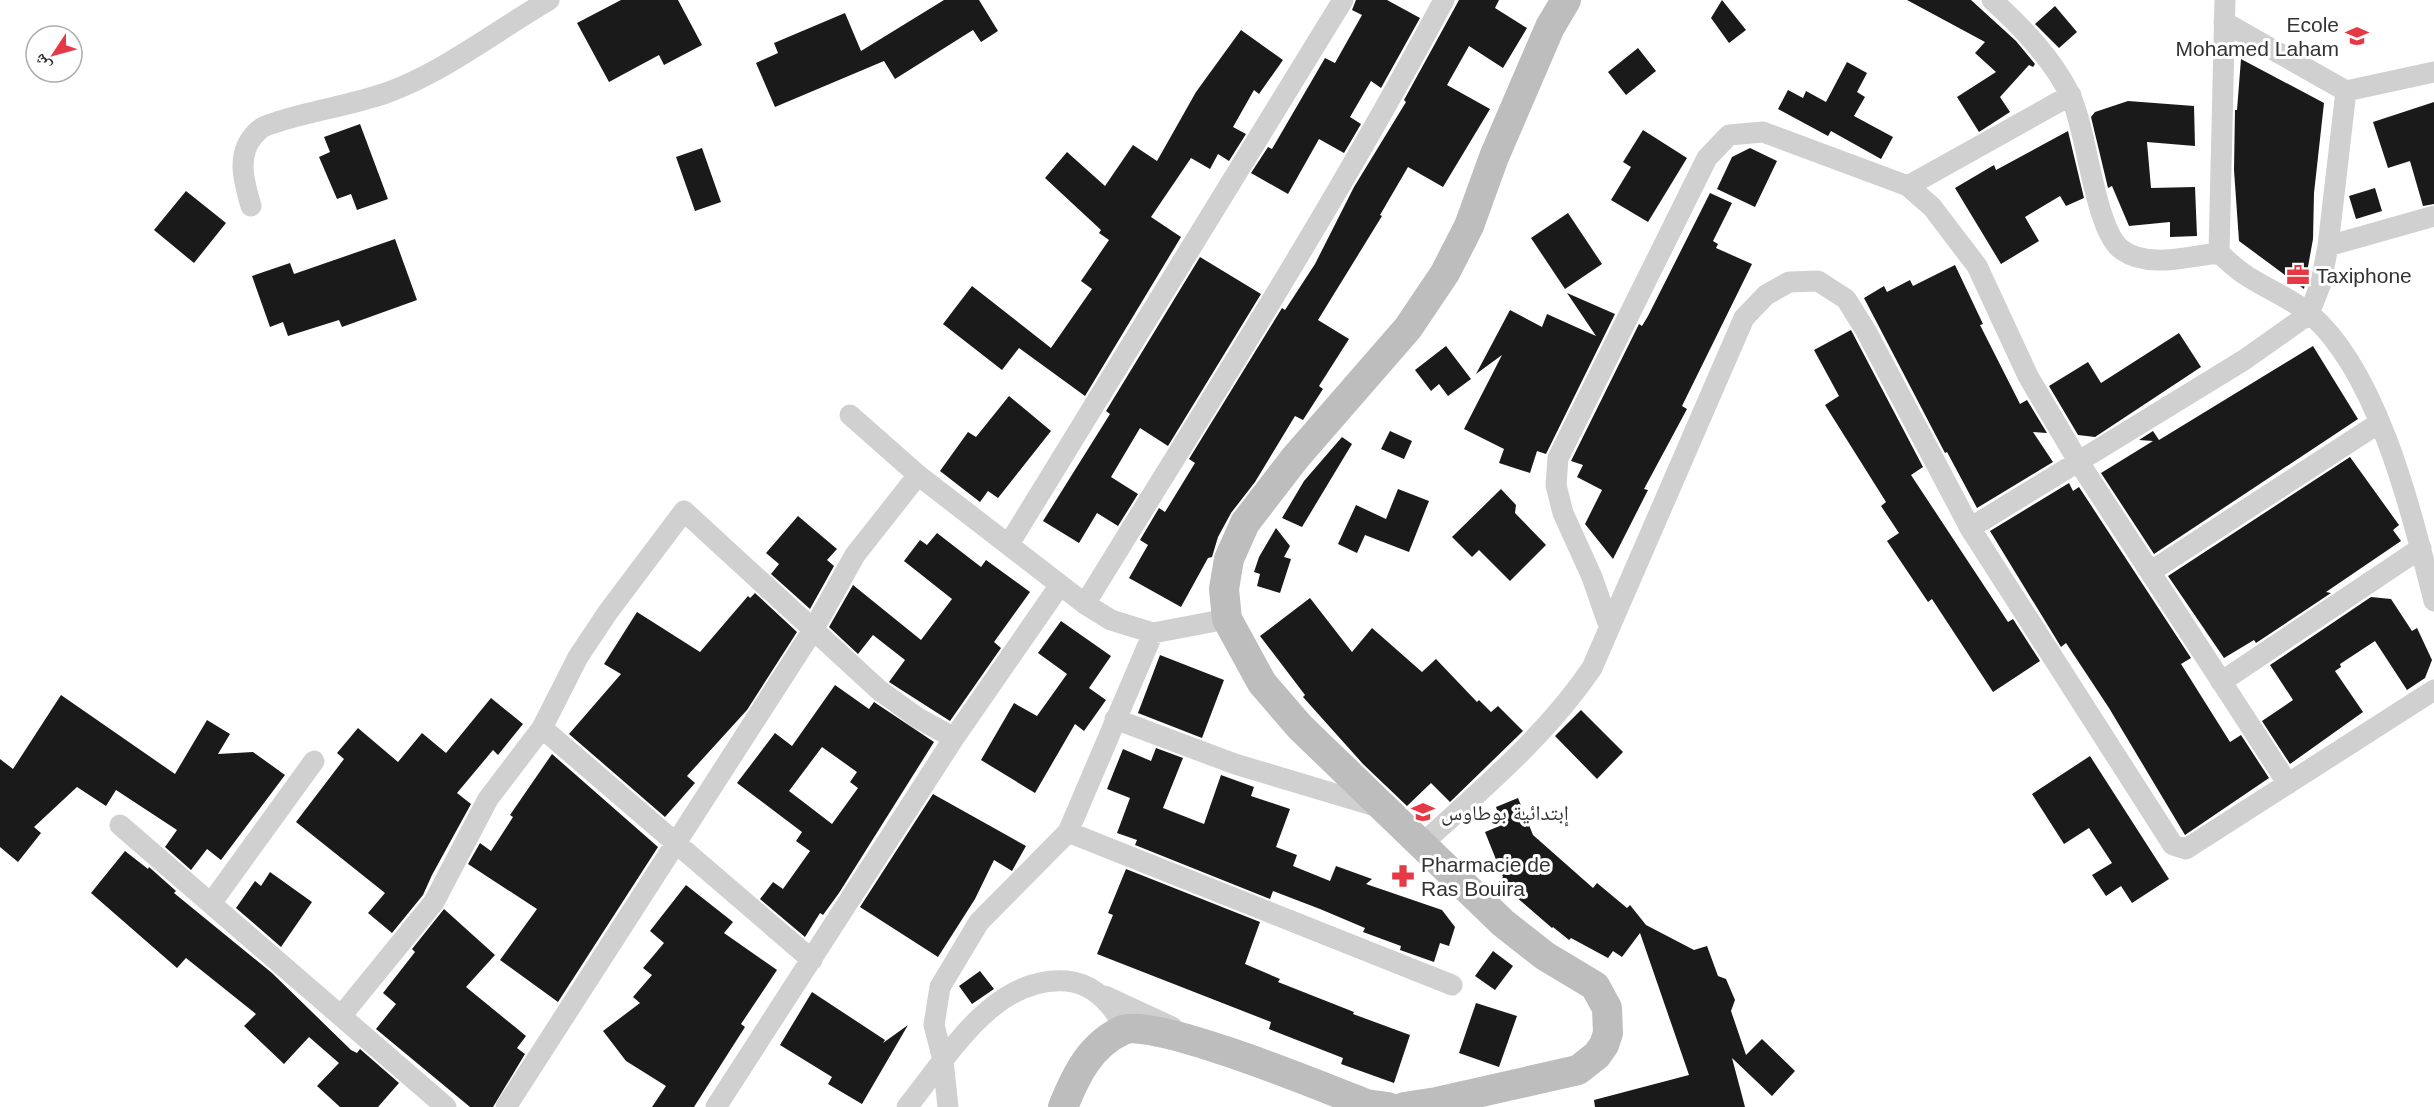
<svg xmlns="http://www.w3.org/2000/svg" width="2434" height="1107" font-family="Helvetica,'Noto Naskh Arabic',sans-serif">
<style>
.building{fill:#1a1a1a;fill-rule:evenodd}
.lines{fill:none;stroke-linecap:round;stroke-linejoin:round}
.street{stroke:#d0d0d0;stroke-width:21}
.secondary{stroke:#bdbdbd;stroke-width:30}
.labels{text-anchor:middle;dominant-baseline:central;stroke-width:6;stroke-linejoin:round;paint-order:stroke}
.poi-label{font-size:21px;fill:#333;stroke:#fff;text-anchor:start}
</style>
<rect width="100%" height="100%" fill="#fff"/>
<!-- building -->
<path class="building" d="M621 0H678L702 45 664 65 659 55 609 82 577 23Z
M944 0H979L998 31 981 42 973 30 895 79 884 61 775 107 756 63 778 53 774 43 845 13 861 51Z
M1356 0H1387L1420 18 1381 88 1371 81 1350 117 1361 124 1344 153 1319 139 1288 194 1251 173 1268 147 1272 149 1325 58 1335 63 1362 15 1352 10Z
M1459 0H1499L1495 8 1527 28 1503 68 1469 46 1447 85 1490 109 1443 187 1408 167 1380 215 1382 216 1318 320 1349 339 1319 386 1323 389 1303 420 1295 416 1255 482 1231 513 1218 537 1212 557 1208 558 1181 607 1129 578 1148 545 1140 540 1159 508 1165 512 1195 463 1189 459 1282 308 1285 310 1315 264 1354 187 1406 102 1404 100Z
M1722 0 1746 30 1729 43 1711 18Z
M1907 0H1971L2016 41 2035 64 2033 67 2029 65 2000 97 2010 112 1979 132 1957 97 1996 72 1975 53 1985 42Z
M2055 6 2077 32 2059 48 2035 24Z
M1241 30 1283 60 1259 94 1254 90 1233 127 1246 134 1229 161 1218 154 1210 169 1191 158 1151 217 1181 237 1085 396 1019 348 1002 370 943 324 972 286 1051 348 1092 289 1081 281 1109 240 1099 233 1101 230 1045 178 1067 152 1105 186 1133 145 1157 161 1196 92Z
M1638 48 1656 71 1626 95 1608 72Z
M2241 59 2324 103 2314 193 2313 239 2304 289 2239 241 2234 170 2235 110H2237Z
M1847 62 1867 73 1857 92 1865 97 1854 116 1893 137 1881 159 1831 131 1828 136 1778 109 1788 90 1803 98 1806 91 1826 102Z
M2128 101 2194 106 2195 146 2147 142 2151 188 2195 187 2197 236 2170 237V222L2129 226 2112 186 2108 188 2091 117 2095 112Z
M2434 102V204L2423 206 2410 161 2388 168 2373 122Z
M360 124 388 199 357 210 351 194 337 199 319 157 330 152 324 137Z
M1643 130 1687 158 1648 222 1611 200 1631 167 1623 162Z
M2068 131 2084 198 2066 206 2060 196 2025 217 2039 241 2001 264 1955 188 1994 165 1996 170Z
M702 148 721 202 695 211 676 157Z
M1750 148 1777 161 1755 207 1717 189 1732 157Z
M2375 188 2382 211 2356 219 2349 196Z
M186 191 226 223 194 263 154 230Z
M1710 193 1732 203 1713 241 1718 244 1716 248 1752 264 1682 406 1687 409 1644 489 1648 490 1613 559 1585 524 1602 490 1577 477 1583 465 1571 461 1639 324 1642 326 1648 316Z
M1568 213 1602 264 1565 289 1531 238Z
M395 239 417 300 342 327 339 320 288 336 283 322 270 327 252 276 290 263 294 274Z
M1200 257 1261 294 1168 446 1140 428 1111 477 1138 494 1118 526 1097 513 1079 543 1043 521 1110 414 1106 411Z
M1955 265 1983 324 1980 325 2020 404 2027 400 2047 433 2033 432 2053 462 1977 508 1947 452 1945 453 1864 298 1884 286 1887 292 1910 280 1913 286Z
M1567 293 1615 314 1546 454 1537 451 1530 473 1499 463 1504 449 1464 429 1502 355 1476 374 1510 310 1542 327 1547 314 1596 336Z
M1851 330 1923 467 1911 475 2008 622 2013 619 2040 661 1993 692 1932 599 1928 602 1887 541 1899 533 1881 506 1886 502 1825 405 1839 396 1814 350Z
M2179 333 2201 367 2095 437 2078 435 2049 386 2088 362 2101 383Z
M1446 346 1471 379 1448 396 1439 384 1431 391 1415 370Z
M2313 346 2358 419 2154 554 2101 473 2153 441 2139 440 2153 431 2159 440Z
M1009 396 1051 431 998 498 988 491 980 502 940 471 968 432 976 437Z
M1390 431 1412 441 1404 459 1381 449Z
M1342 437 1352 444 1302 527 1282 518 1304 481Z
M2350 457 2399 525 2393 530 2401 541 2326 592 2331 593 2256 643 2254 640 2224 658 2168 576Z
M2069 483 2073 491 2079 487 2191 658 2181 664 2230 742 2241 735 2269 778 2185 835 2109 708 2066 643 2061 647 1990 531Z
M1398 489 1429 501 1409 552 1365 535 1357 553 1338 544 1356 505 1386 519Z
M1501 489 1516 505 1515 513 1546 545 1510 581 1479 550 1472 557 1452 537Z
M798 516 837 549 827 560 834 566 810 609 771 574 779 564 766 553Z
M1276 528 1290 546 1284 557 1291 559 1280 593 1257 586 1260 574 1254 572 1259 557Z
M937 533 981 567 986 560 1030 592 994 642 1001 648 950 721 889 682 905 660 873 635 858 654 829 627 853 585 921 640 952 599 904 561 920 540 927 545Z
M755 593 797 632 747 710 687 776 695 783 665 817 569 734 621 674 604 664 637 612 700 652 748 596 750 598Z
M2371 597 2391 599 2412 631 2417 628 2432 660 2425 678 2407 690 2375 641 2340 664 2341 667 2335 671 2363 712 2290 764 2262 721 2293 700 2270 665Z
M1310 598 1352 652 1372 628 1422 672 1436 659 1477 702 1479 700 1491 712 1498 706 1523 731 1450 802 1431 783 1407 806 1363 764 1303 697 1305 695 1260 636Z
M1061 621 1111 656 1089 688 1106 700 1084 731 1075 724 1035 793 981 760 1014 703 1037 716 1067 674 1038 653Z
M1160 655 1224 680 1202 738 1138 713Z
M835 685 869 709 874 702 934 742 839 893 823 915 820 913 805 937 760 899 773 882 783 889 810 851 796 841 802 832 737 783 775 733 792 746ZM822 747 857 772 850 782 858 788 832 824 789 791Z
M61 695 175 774 207 720 230 734 218 754 253 752 285 775 221 860 207 849 191 870 165 847 177 830 116 790 106 806 77 787 34 827 41 833 18 862 0 847V759L13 769Z
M491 698 523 724 498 755 493 750 457 793 471 804 432 875 423 895 392 933 368 913 385 893 296 822 344 759 337 753 358 728 398 762 422 733 446 753Z
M1581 710 1623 752 1597 779 1555 736Z
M1156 748 1183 758 1163 808 1204 824 1221 775 1254 787 1251 796 1290 809 1276 847 1297 855 1293 866 1330 881 1336 866 1372 879 1366 884 1442 910 1455 927 1449 946 1440 943 1434 962 1400 950 1401 946 1363 932 1365 928 1320 909 1273 891 1270 899 1135 845 1137 840 1117 833 1130 798 1107 789 1123 749 1151 761Z
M552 754 658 847 558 1002 500 960 537 909 468 864 480 843 491 851 513 817 510 815Z
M2090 756 2169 879 2132 903 2121 886 2106 896 2092 875 2112 863 2089 828 2064 844 2032 794Z
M933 794 1026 846 1012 871 994 860 975 899 938 957 860 907Z
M1518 798 1533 835 1593 888 1597 883 1627 908 1630 905 1646 925 1694 950 1707 946 1718 976 1726 979 1735 1000 1731 1011 1746 1055 1762 1039 1795 1071 1772 1096 1732 1058 1745 1107H1595L1594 1100 1689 1075 1640 933 1622 957 1613 951 1608 958 1571 938 1569 940 1553 927 1552 928 1499 882 1503 877 1485 832 1502 825 1496 807Z
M125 851 148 869 149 867 176 891 174 893 272 973 351 1050 357 1053 360 1049 399 1083 378 1107H340L317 1086 339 1063 309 1037 284 1064 244 1026 256 1014 186 958 177 968 91 893Z
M1126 869 1260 922 1245 964 1280 979 1278 982 1354 1012 1353 1014 1410 1035 1394 1083 1341 1064 1343 1058 1269 1029 1271 1022 1097 954 1113 915 1108 913Z
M270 872 312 902 281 947 236 908 255 881 261 886Z
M686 885 733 922 724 933 777 970 741 1024 745 1027 694 1107H652L666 1086 626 1061 603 1031 640 1003 633 997 652 975 643 968 664 943 650 931Z
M444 909 495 955 466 987 526 1036 517 1048 525 1054 493 1107H470L376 1029 396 1004 383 993 415 952 412 949Z
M1493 951 1513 966 1495 990 1475 976Z
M980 971 994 989 972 1004 959 986Z
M812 992 885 1040 883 1043 908 1025 862 1104 828 1084 832 1077 780 1045Z
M1476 1003 1517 1016 1499 1067 1459 1053Z"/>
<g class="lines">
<!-- street -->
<path class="street" d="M1992 0C2020 25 2054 61 2070 95 2087 128 2094 230 2122 250 2149 269 2188 256 2219 253 2228 261 2237 270 2247 276 2267 289 2292 299 2310 314 2379 373 2412 515 2434 601
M2224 22 2346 91 2434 72
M1908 186 2071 95
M251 206C243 179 235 151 259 130 264 125 273 124 280 121 315 110 352 105 386 93 444 72 496 31 549 0
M2328 246 2434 216
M2219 253 2225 0
M850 415 918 475 1085 604 1111 620 1153 633 1227 619
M1970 528 2244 360 2309 314 2321 283 2328 246 2346 91
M1009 544 1343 0
M2150 572 2379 423
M1085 604C1207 405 1334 207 1444 0
M1609 626 1592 577 1563 513 1556 485 1558 458 1707 158 1729 135 1763 132 1908 186 1932 207 1977 266 2028 376 2078 461 2288 784
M2221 682 2421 548
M1115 719 1235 764 1382 808
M542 728 812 960
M120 825 446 1107
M1068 832 1452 985
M1421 845C1482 789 1545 737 1592 668L1744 318 1766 295 1789 282 1818 281 1846 299 1866 331 1970 528 2173 845 2186 849 2434 690
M212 902 314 761
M1105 996 1172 1027
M342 1015 434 902 488 799 542 728 578 657 608 612 684 511 879 690 918 718 954 738
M506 1107 813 630 855 555 918 475
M716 1107 954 738 1060 585
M907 1107C948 1057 993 975 1067 981 1095 984 1113 1005 1125 1029
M948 1107 943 1060 934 1025 940 987 979 922 1068 832 1153 633"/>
<!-- secondary -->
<path class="secondary" d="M1063 1107C1076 1075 1090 1045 1123 1030 1153 1017 1328 1089 1366 1104L1388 1107
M1404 1107 1437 1102 1578 1070 1597 1055 1604 1045 1608 1033 1607 1008 1595 986 1545 956 1503 923 1300 727 1262 683 1227 619 1224 589 1229 559 1245 523 1295 458 1408 328 1445 273 1469 226 1494 157 1550 27 1566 0"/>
</g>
<!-- icons -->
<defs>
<g id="school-bare" transform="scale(1.8)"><path d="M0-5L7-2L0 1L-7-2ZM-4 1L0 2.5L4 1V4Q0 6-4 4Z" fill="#e63946" stroke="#fff" stroke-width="2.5" paint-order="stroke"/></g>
<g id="office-bare" transform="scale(1.8)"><path d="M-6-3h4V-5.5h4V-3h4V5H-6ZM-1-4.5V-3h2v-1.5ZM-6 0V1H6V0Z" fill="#e63946" stroke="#fff" stroke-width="2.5" paint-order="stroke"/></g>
<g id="pharmacy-bare" transform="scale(1.8)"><path d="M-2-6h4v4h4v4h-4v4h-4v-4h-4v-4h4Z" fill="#e63946" stroke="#fff" stroke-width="2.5" paint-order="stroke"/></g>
</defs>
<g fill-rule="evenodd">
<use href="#school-bare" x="2357" y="36"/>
<use href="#office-bare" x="2298" y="275"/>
<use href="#school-bare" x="1423" y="812"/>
<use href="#pharmacy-bare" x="1403" y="876"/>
</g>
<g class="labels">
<!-- poi labels -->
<g class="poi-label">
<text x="2339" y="24" text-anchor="end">Ecole<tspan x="2339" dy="24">Mohamed Laham</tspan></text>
<text x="2316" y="275">Taxiphone</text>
<text x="1441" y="812">إبتدائية بوطاوس</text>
<text x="1421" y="864">Pharmacie de<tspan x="1421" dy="24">Ras Bouira</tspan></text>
</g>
</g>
<!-- north arrow -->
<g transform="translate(54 54) rotate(234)"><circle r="28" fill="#ffffff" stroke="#adadad" stroke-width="1.5"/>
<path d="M0-4.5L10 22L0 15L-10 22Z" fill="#e63946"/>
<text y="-9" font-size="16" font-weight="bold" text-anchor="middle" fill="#333333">ش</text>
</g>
</svg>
